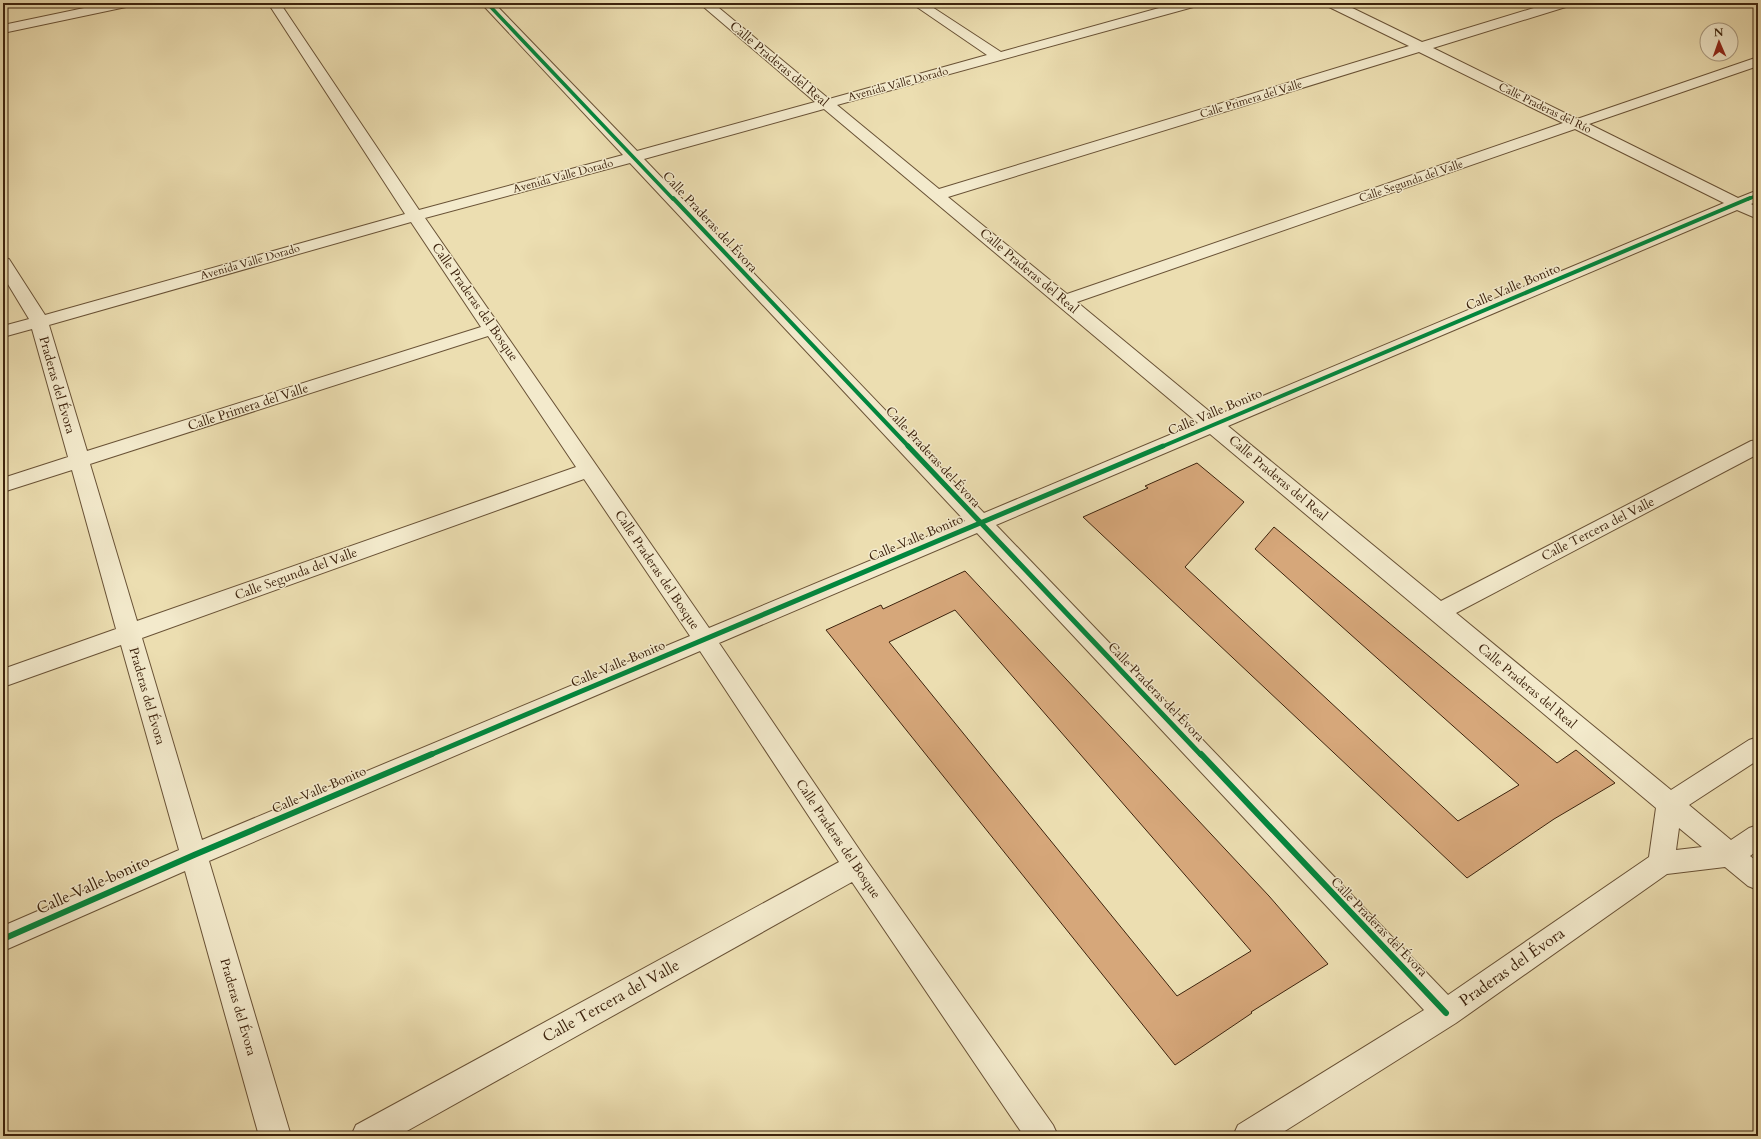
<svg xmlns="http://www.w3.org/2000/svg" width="1761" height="1139" font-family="Cardo,serif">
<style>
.building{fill:#d6a77a;stroke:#3d230d;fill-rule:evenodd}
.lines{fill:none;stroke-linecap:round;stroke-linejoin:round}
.minor-casing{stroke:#695236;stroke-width:2}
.minor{fill:#f3eacc;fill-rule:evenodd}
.cycleway-far3-casing{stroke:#f3eacc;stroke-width:5}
.cycleway-far2-casing{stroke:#f3eacc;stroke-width:6}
.cycleway-far1-casing{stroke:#f3eacc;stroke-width:8}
.cycleway-casing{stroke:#f3eacc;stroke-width:9}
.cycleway-far3{stroke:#00873e;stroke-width:3.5}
.cycleway-far2{stroke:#00873e;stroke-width:4}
.cycleway-far1{stroke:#00873e;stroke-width:5}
.cycleway{stroke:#00873e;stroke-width:6}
.labels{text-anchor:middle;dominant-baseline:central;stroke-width:3;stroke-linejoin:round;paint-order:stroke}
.far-street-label{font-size:11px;fill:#3d230d;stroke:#f3eacc}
.street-label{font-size:13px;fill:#3d230d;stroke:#f3eacc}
.near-street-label{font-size:16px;fill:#3d230d;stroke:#f3eacc}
</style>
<rect width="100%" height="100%" fill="#ecdeb1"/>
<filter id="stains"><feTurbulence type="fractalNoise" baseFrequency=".005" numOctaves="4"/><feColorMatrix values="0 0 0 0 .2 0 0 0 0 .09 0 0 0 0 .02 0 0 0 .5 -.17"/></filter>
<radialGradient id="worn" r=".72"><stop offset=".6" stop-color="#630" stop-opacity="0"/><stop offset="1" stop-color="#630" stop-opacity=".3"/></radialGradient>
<!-- building -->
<path class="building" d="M1197 463 1244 502 1185 567 1458 821 1519 785 1255 549 1274 527 1557 763 1576 750 1615 783 1554 819 1467 878 1083 517 1148 488 1145 486Z
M965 571 1269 896 1328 964 1251 1012 1252 1013 1175 1065 826 630 881 605 883 609ZM955 610 1251 951 1177 996 889 642Z"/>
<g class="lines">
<!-- minor casing -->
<g class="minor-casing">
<path id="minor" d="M108 3H132L131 6 126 7 3 33V25Z
M268 3H280L419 210 623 155 481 3H494L637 151 815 102 699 3H713L829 99 987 55 911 3H926L1001 52 1177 3H1198L1197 6 837 105 939 189 1409 46 1327 6 1326 3H1342L1422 42 1550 3H1570L1569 6 1433 48 1577 119 1758 57V66L1589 124 1738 198 1758 190V201L1751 204 1758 208V219L1737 210 1228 426 1441 601 1751 441 1758 440V454L1456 613 1671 790 1749 740 1758 737V760L1689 805 1731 840 1749 828 1758 825V850L1750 856 1758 862V890L1748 886 1725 867 1667 874 1456 1023 1277 1136H1233L1238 1125 1424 1010 977 533 719 643 865 858 1053 1125 1058 1136H1024L852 882 398 1136H351L356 1125 839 862 700 651 209 861 291 1136H259L185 871 3 951V926L179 850 121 645 3 687V669L116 629 72 470 3 492V478L68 457 32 329 3 337V326L29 319 3 276V258L9 259 45 315 405 214ZM1419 52 1563 123 1067 294 948 197ZM824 109 1198 423 984 513 644 159ZM1575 129 1724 203 1215 416 1077 302ZM630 163 965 521 709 628 425 218ZM411 222 481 327 87 451 49 325ZM488 336 576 467 137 621 90 464ZM1210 434 1656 808 1649 857 1448 995 996 525ZM584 479 690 636 202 840 142 638ZM1679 828 1702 847 1676 850Z"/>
</g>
<!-- minor -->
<use href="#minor" class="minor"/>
<!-- cycleway-far3 casing -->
<g class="cycleway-far3-casing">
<path id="cycleway-far3" d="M487 3 673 199
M1748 199 1758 195"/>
</g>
<!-- cycleway-far2 casing -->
<g class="cycleway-far2-casing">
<path id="cycleway-far2" d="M673 198 909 447
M1161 447 1750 198"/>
</g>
<!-- cycleway-far1 casing -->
<g class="cycleway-far1-casing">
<path id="cycleway-far1" d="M908 446 1201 755
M430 755 1163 446"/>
</g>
<!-- cycleway casing -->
<g class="cycleway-casing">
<path id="cycleway" d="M1201 754 1446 1013
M3 939 194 855 432 754"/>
</g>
<!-- cycleway-far3 -->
<use href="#cycleway-far3" class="cycleway-far3"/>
<!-- cycleway-far2 -->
<use href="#cycleway-far2" class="cycleway-far2"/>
<!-- cycleway-far1 -->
<use href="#cycleway-far1" class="cycleway-far1"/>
<!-- cycleway -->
<use href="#cycleway" class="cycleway"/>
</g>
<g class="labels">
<!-- far-street labels -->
<g class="far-street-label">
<text transform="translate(898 84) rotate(-15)">Avenida Valle Dorado</text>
<text transform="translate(1251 99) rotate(-17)">Calle Primera del Valle</text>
<text transform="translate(1545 108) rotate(26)">Calle Praderas del Río</text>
<text transform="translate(563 176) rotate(-15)">Avenida Valle Dorado</text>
<text transform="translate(1411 181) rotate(-19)">Calle Segunda del Valle</text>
<text transform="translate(250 262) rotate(-16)">Avenida Valle Dorado</text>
</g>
<!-- street labels -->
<g class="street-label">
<text transform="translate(779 64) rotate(40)">Calle Praderas del Real</text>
<text transform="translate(710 222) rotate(47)">Calle Praderas del Évora</text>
<text transform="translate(1029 271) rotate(40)">Calle Praderas del Real</text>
<text transform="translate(1513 287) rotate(-23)">Calle Valle Bonito</text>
<text transform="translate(475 302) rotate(55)">Calle Praderas del Bosque</text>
<text transform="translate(57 385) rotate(74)">Praderas del Évora</text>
<text transform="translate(248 407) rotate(-18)">Calle Primera del Valle</text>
<text transform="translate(1215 412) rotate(-23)">Calle Valle Bonito</text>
<text transform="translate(933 457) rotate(47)">Calle Praderas del Évora</text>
<text transform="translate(1278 478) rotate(40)">Calle Praderas del Real</text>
<text transform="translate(1598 529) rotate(-27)">Calle Tercera del Valle</text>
<text transform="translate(916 538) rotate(-23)">Calle Valle Bonito</text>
<text transform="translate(657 570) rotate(56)">Calle Praderas del Bosque</text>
<text transform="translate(296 574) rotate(-20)">Calle Segunda del Valle</text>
<text transform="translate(618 664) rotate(-23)">Calle Valle Bonito</text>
<text transform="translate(1527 686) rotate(40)">Calle Praderas del Real</text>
<text transform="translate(1156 692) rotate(46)">Calle Praderas del Évora</text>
<text transform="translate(147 696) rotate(74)">Praderas del Évora</text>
<text transform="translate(319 790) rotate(-23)">Calle Valle Bonito</text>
<text transform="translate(838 839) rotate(56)">Calle Praderas del Bosque</text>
<text transform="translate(1379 927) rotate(46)">Calle Praderas del Évora</text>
<text transform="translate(238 1007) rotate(74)">Praderas del Évora</text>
</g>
<!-- near-street labels -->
<g class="near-street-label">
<text transform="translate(93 885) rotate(-24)">Calle Valle bonito</text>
<text transform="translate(1512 967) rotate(-35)">Praderas del Évora</text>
<text transform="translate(611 1001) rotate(-29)">Calle Tercera del Valle</text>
</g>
</g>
<!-- margin -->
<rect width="1761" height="1139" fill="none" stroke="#ecdeb1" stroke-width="16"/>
<rect x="4" y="4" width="1753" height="1131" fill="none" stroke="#3d230d" stroke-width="2"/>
<rect x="8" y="8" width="1745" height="1123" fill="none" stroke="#3d230d"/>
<!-- north arrow -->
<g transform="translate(1719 42) rotate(358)"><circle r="19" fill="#f3eacc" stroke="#aa9a80"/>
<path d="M0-3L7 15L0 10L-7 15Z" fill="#8f2418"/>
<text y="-6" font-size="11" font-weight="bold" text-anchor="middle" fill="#3d230d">N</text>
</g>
<rect width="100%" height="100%" filter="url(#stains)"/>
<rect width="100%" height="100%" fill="url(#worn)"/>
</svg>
